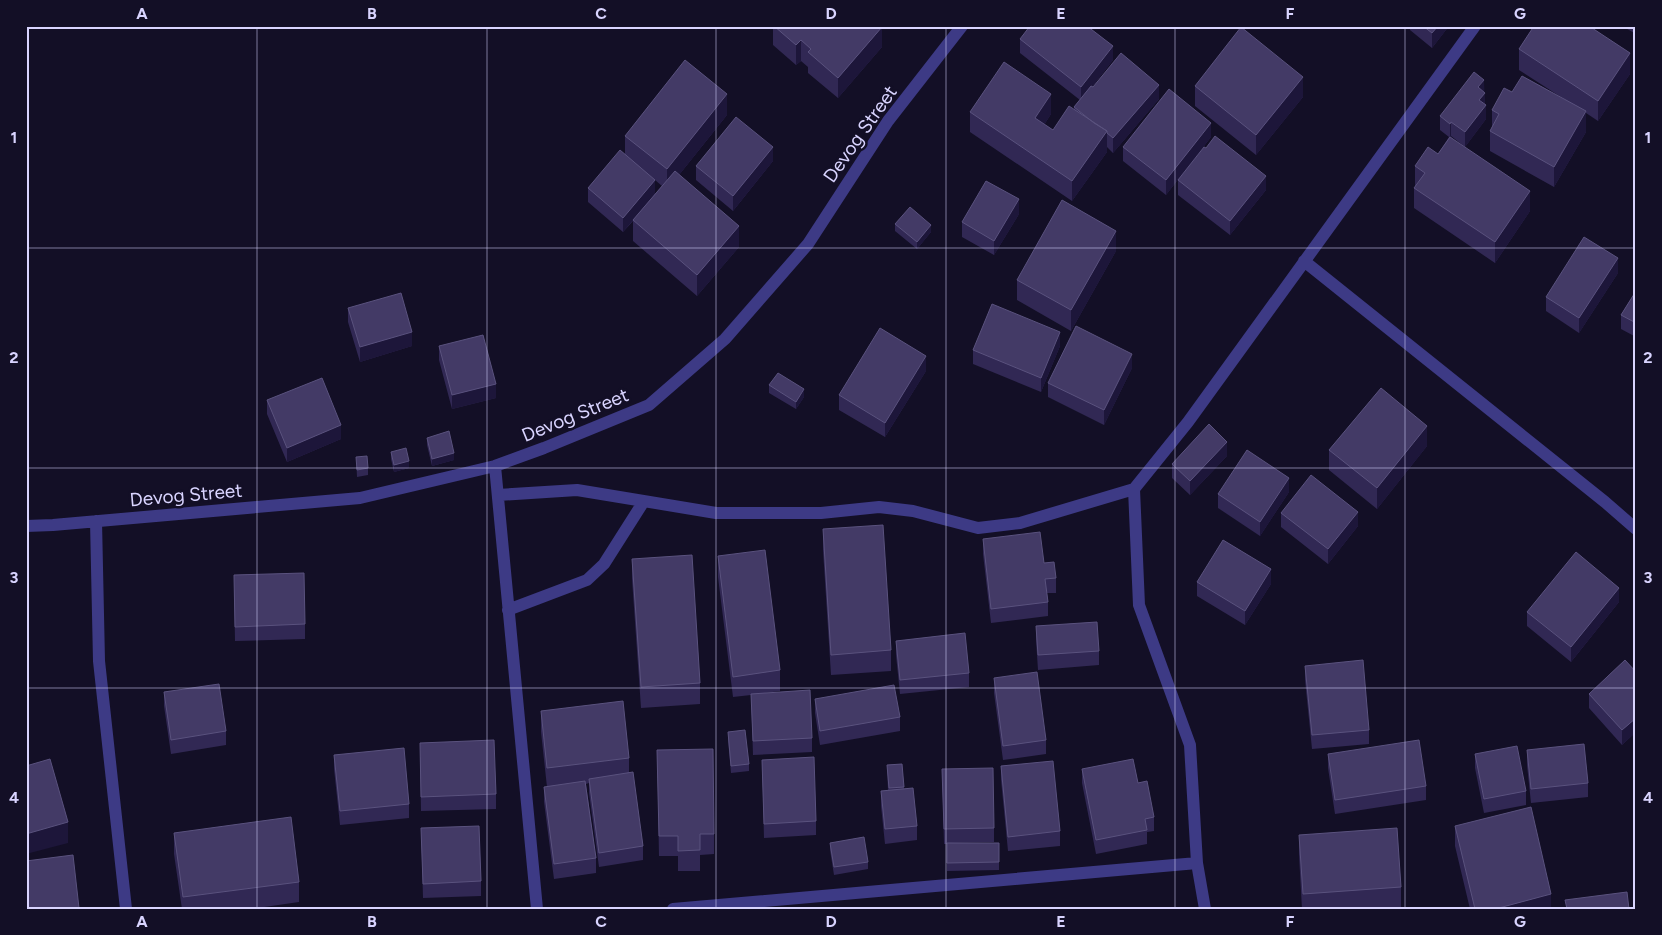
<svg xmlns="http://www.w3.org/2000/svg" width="1662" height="935" font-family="Figtree,sans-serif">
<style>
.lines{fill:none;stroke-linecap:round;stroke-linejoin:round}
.minor{stroke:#3d3a85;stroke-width:12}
.wall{fill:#312854;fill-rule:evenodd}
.shaded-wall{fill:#1d163a}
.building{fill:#433a66;stroke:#5a527e}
.grid{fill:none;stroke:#d9d4ff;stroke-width:1;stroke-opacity:0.55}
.labels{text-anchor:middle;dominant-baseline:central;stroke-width:5;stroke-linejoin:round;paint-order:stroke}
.street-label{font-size:19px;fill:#d9d4ff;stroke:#130f26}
.neatline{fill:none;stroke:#d9d4ff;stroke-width:2}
.grid-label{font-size:16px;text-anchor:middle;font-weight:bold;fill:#d9d4ff}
</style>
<rect width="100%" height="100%" fill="#130f26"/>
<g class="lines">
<!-- minor -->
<path class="minor" d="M1304 261 1605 502 1636 529
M495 466 537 909
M1134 489 1139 605 1190 745 1197 863 1205 909
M498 495 577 490 716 513H821L879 507 913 511 978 528 1020 523 1134 489 1188 422 1475 26
M96 521 99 661 126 909
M26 526 53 525 360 498 495 466 544 448 649 405 725 339 808 244 888 121 962 26
M508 610 587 580 604 564 644 501
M673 909 1197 863"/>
</g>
<!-- wall -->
<path class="wall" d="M773 26H881L882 47 838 98 808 73V67L801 61 796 65 773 45Z
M1410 26H1449L1432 48 1410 30Z
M1622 26H1636V34Z
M1020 39 1113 60 1092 87 1159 99 1113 153 1107 147V152L1072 201 970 132V112L1051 114 1044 125 1053 130 1074 110V107L1080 100 1020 53Z
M1519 49 1630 74 1598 121 1586 113V132L1554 187 1490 151V131L1492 127V110L1512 92 1567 101 1519 70Z
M1195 86 1303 97 1256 155 1195 106Z
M1484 92 1486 119 1465 147 1451 136V137L1530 211 1495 263 1414 208V188L1415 187V166L1438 154 1449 137 1440 130V116Z
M727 115 679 175 739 247 697 296 633 241V221L623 232 588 202V188L625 154V136ZM655 180 662 186 655 194Z
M1211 137 1166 195 1123 161V147Z
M773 161 733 211 696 180V166Z
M1178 180 1266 190 1230 235 1178 195Z
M1019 214 994 255 962 237V222Z
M895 224 931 232 917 249 895 231Z
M1116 251 1071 331 1017 300V280Z
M1618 273 1579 333 1546 311V297Z
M1636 291V337L1621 329V315Z
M348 308 412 346 360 362 348 322Z
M439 346 496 398 452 409 439 360Z
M1060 346 1041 392 973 364V350Z
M1132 368 1104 425 1048 397V383Z
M926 371 885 437 839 410V395Z
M769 385 804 397 796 409 769 393Z
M267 400 341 439 287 462 267 414Z
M427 438 454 460 432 466 427 445Z
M1427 446 1377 509 1329 470V450Z
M391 452 409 468 394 472 391 459Z
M1227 456 1190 495 1172 478V464Z
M356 457 368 468V475L357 477Z
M1289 492 1260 536 1218 508V494Z
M1281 513 1358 526 1328 564 1281 527Z
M823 529 891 650V671L831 675 823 550Z
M983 539 1044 563 1056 578V593H1047L1048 602V616L991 623 983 554Z
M718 556 780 670V691L765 693 812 738V752L753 755 751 695 733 697 718 577Z
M632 559 700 683V704L641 708 632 579Z
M1197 582 1271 584 1245 625 1197 596Z
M234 590 305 624V639L235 641Z
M1619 602 1571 662 1527 626V612Z
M1036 626 1099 651V665L1038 670 1036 640Z
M896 641 969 673V687L900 694 896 655Z
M1305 666 1369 730V744L1312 749 1305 680Z
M1636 672V732L1622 745 1589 708V694Z
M994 678 1046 740V754L1003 760 994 693Z
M164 692 226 731V745L171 754 164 706Z
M815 699 900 717V731L820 745 815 713Z
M541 711 629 758V773L643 846V860L599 867 589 793V783L586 784 596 858V873L554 879 544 802V787H547L541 732Z
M728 732 749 764V771L731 773 728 740Z
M657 750 714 834V854L700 855V871H678V856H659Z
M1527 750 1588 783V797L1531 803 1527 765Z
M1328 754 1426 786V800L1335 814 1328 768Z
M1475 754 1526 791V805L1484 813 1475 768Z
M334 755 409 804V818L340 825 334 769Z
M420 757 496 794V809L421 811Z
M762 760 816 821V835L764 838Z
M902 764 904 789 917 826V840L885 844 881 806V791H888L887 765Z
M1001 766 1060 831V846L1008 851 1001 780Z
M942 769 994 828V842L952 843H999V870L947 871V844H944Z
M1082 769 1138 783 1154 817V831L1147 832V844L1096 854 1082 783Z
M1455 826 1551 909H1470L1455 846Z
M421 828 481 881V896L423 898Z
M174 833 299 882V902L250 909H182L174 854Z
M1299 835 1401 887V907L1379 909H1302L1299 855Z
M830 843 868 862V869L834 875 830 850Z"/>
<!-- shaded-wall -->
<path class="shaded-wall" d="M1438 26H1449L1432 48V33Z
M882 27V47L838 98V78Z
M801 40V61L796 65V45Z
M1113 46V60L1081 101V87Z
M1630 53V74L1598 121V101Z
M1303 77V97L1256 155V135Z
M1484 80 1485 106 1486 105V119L1465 147V132L1478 87Z
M1159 85V99L1113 153V138Z
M727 94V115L667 190V169Z
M1051 94V114L1035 139V118Z
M1586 111V132L1554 187V167Z
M1451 122V136L1450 138V124Z
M1211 123V137L1166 195V180Z
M1107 131V152L1072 201V181Z
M773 147V161L733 211V196Z
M1266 176V190L1230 235V221Z
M655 180V194L623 232V218Z
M1530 191V211L1495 263V242Z
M1019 199V214L994 255V241Z
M931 225V232L917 249V242Z
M739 226V247L697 296V275Z
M1116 231V251L1071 331V310Z
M1618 258V273L1579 333V318Z
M412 332V346L360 362V347Z
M1060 332V346L1041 392V378Z
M1132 354V368L1104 425V410Z
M926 356V371L885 437V423Z
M496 384V398L452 409V395Z
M804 389V397L796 409V402Z
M341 425V439L287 462V448Z
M1427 426V446L1377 509V488Z
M1227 442V456L1190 495V481Z
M454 453V460L432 466V459Z
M409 461V468L394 472V465Z
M1289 478V492L1260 536V522Z
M1358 512V526L1328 564V549Z
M1271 569V584L1245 625V611Z
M1619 588V602L1571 662V647Z
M1636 718V732L1622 745V730Z
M68 822V843L26 854V834Z
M1551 894V909H1495Z"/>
<!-- building -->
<path class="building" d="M774 26H881L882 27 838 78 808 52 811 49 801 40 796 45Z
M1030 26H1087L1113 46 1081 87 1020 39Z
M1423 26H1438L1432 33Z
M1534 26H1589L1630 53 1598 101 1519 49Z
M1241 27 1303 77 1256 135 1195 86Z
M1121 53 1159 85 1113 138 1107 133V131L1094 123 1074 107 1091 86 1093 87Z
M685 60 727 94 667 169 625 136Z
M1004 62 1051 94 1035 118 1053 130 1069 106 1107 131 1072 181 970 112Z
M1474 72 1484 80 1478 87 1485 93 1479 100 1486 105 1465 132 1451 122 1450 124 1440 116Z
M1522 76 1586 111 1554 167 1490 131 1499 114 1492 110 1504 88 1512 92Z
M1169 89 1211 123 1166 180 1123 147Z
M736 117 773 147 733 196 696 166Z
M1215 136 1266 176 1230 221 1178 180 1204 147 1206 148Z
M1450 137 1530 191 1495 242 1414 188 1425 173 1415 166 1428 147 1438 154Z
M620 150 655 180 623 218 588 188Z
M675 171 739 226 697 275 633 220Z
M986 181 1019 199 994 241 962 222Z
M1062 200 1116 231 1071 310 1017 280Z
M910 207 931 225 917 242 895 224Z
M1584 237 1618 258 1579 318 1546 297Z
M1636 291V323L1621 315Z
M401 293 412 332 360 347 348 308Z
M992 304 1060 332 1041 378 973 350Z
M1076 326 1132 354 1104 410 1048 383Z
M880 328 926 356 885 423 839 395Z
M483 335 496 384 452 395 439 346Z
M778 373 804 389 796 402 769 385Z
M322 378 341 425 287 448 267 400Z
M1381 388 1427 426 1377 488 1329 450Z
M1209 424 1227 442 1190 481 1172 464Z
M449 431 454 453 432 459 427 438Z
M406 448 409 461 394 465 391 452Z
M1247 450 1289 478 1260 522 1218 494Z
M367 456 368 468 357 470 356 457Z
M1311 475 1358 512 1328 549 1281 513Z
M883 525 891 650 831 655 823 529Z
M1040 532 1044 563 1054 562 1056 578 1045 579 1048 602 991 609 983 539Z
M1223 540 1271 569 1245 611 1197 582Z
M765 550 780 670 733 677 718 556Z
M1576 552 1619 588 1571 647 1527 612Z
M692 555 700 683 641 687 632 559Z
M304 573 305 624 235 627 234 575Z
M1097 622 1099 651 1038 655 1036 626Z
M965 633 969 673 900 680 896 641Z
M1363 660 1369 730 1312 735 1305 666Z
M1625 660 1636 672V718L1622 730 1589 694Z
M1037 672 1046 740 1003 746 994 678Z
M219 684 226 731 171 740 164 692Z
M894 685 900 717 820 731 815 699Z
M810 690 812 738 753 741 751 694Z
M623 701 629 758 547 768 541 711Z
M745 730 749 764 731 766 728 732Z
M494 740 496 794 421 797 420 743Z
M1419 740 1426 786 1335 800 1328 754Z
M1584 744 1588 783 1531 789 1527 750Z
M1517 746 1526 791 1484 799 1475 754Z
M404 748 409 804 340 811 334 755Z
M713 749 714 834H700V850L678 851V836H659L657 750Z
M814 757 816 821 764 824 762 760Z
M50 759 68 822 26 834V766Z
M1133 759 1138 783 1147 781 1154 817 1145 819 1147 830 1096 840 1082 769Z
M1053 761 1060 831 1008 837 1001 766Z
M902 764 904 787 889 788 887 765Z
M993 768 994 828 944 829 942 769Z
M633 772 643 846 599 853 589 779Z
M585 781 596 858 554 864 544 787Z
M913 788 917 826 885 829 881 791Z
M1531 807 1551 894 1495 909H1475L1455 826Z
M291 817 299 882 183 897 174 833Z
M479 826 481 881 423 884 421 828Z
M1397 828 1401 887 1303 894 1299 835Z
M864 837 868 862 834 867 830 843Z
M947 843H999V862L947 863Z
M73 855 79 908 26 909V861Z
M1627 892 1629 909H1567L1565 900Z"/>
<!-- grid -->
<path class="grid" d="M257 26V909M487 26V909M716 26V909M946 26V909M1175 26V909M1405 26V909M26 248H1636M26 468H1636M26 688H1636"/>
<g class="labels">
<!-- street labels -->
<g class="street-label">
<text transform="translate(860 134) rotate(-55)">Devog Street</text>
<text transform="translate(575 415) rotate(-22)">Devog Street</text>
<text transform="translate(186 495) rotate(-5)">Devog Street</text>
</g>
</g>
<!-- border -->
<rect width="1662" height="935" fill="none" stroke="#130f26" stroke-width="55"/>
<rect x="28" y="28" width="1606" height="880" class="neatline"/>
<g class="grid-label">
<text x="142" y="19">A</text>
<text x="372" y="19">B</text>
<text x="601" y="19">C</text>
<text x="831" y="19">D</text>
<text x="1061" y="19">E</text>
<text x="1290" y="19">F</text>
<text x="1520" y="19">G</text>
<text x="14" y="143">1</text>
<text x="1648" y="143">1</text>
<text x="14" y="363">2</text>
<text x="1648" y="363">2</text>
<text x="14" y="583">3</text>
<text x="1648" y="583">3</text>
<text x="14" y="803">4</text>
<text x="1648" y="803">4</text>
<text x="142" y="927">A</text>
<text x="372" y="927">B</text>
<text x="601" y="927">C</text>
<text x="831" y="927">D</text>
<text x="1061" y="927">E</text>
<text x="1290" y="927">F</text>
<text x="1520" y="927">G</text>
</g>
</svg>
